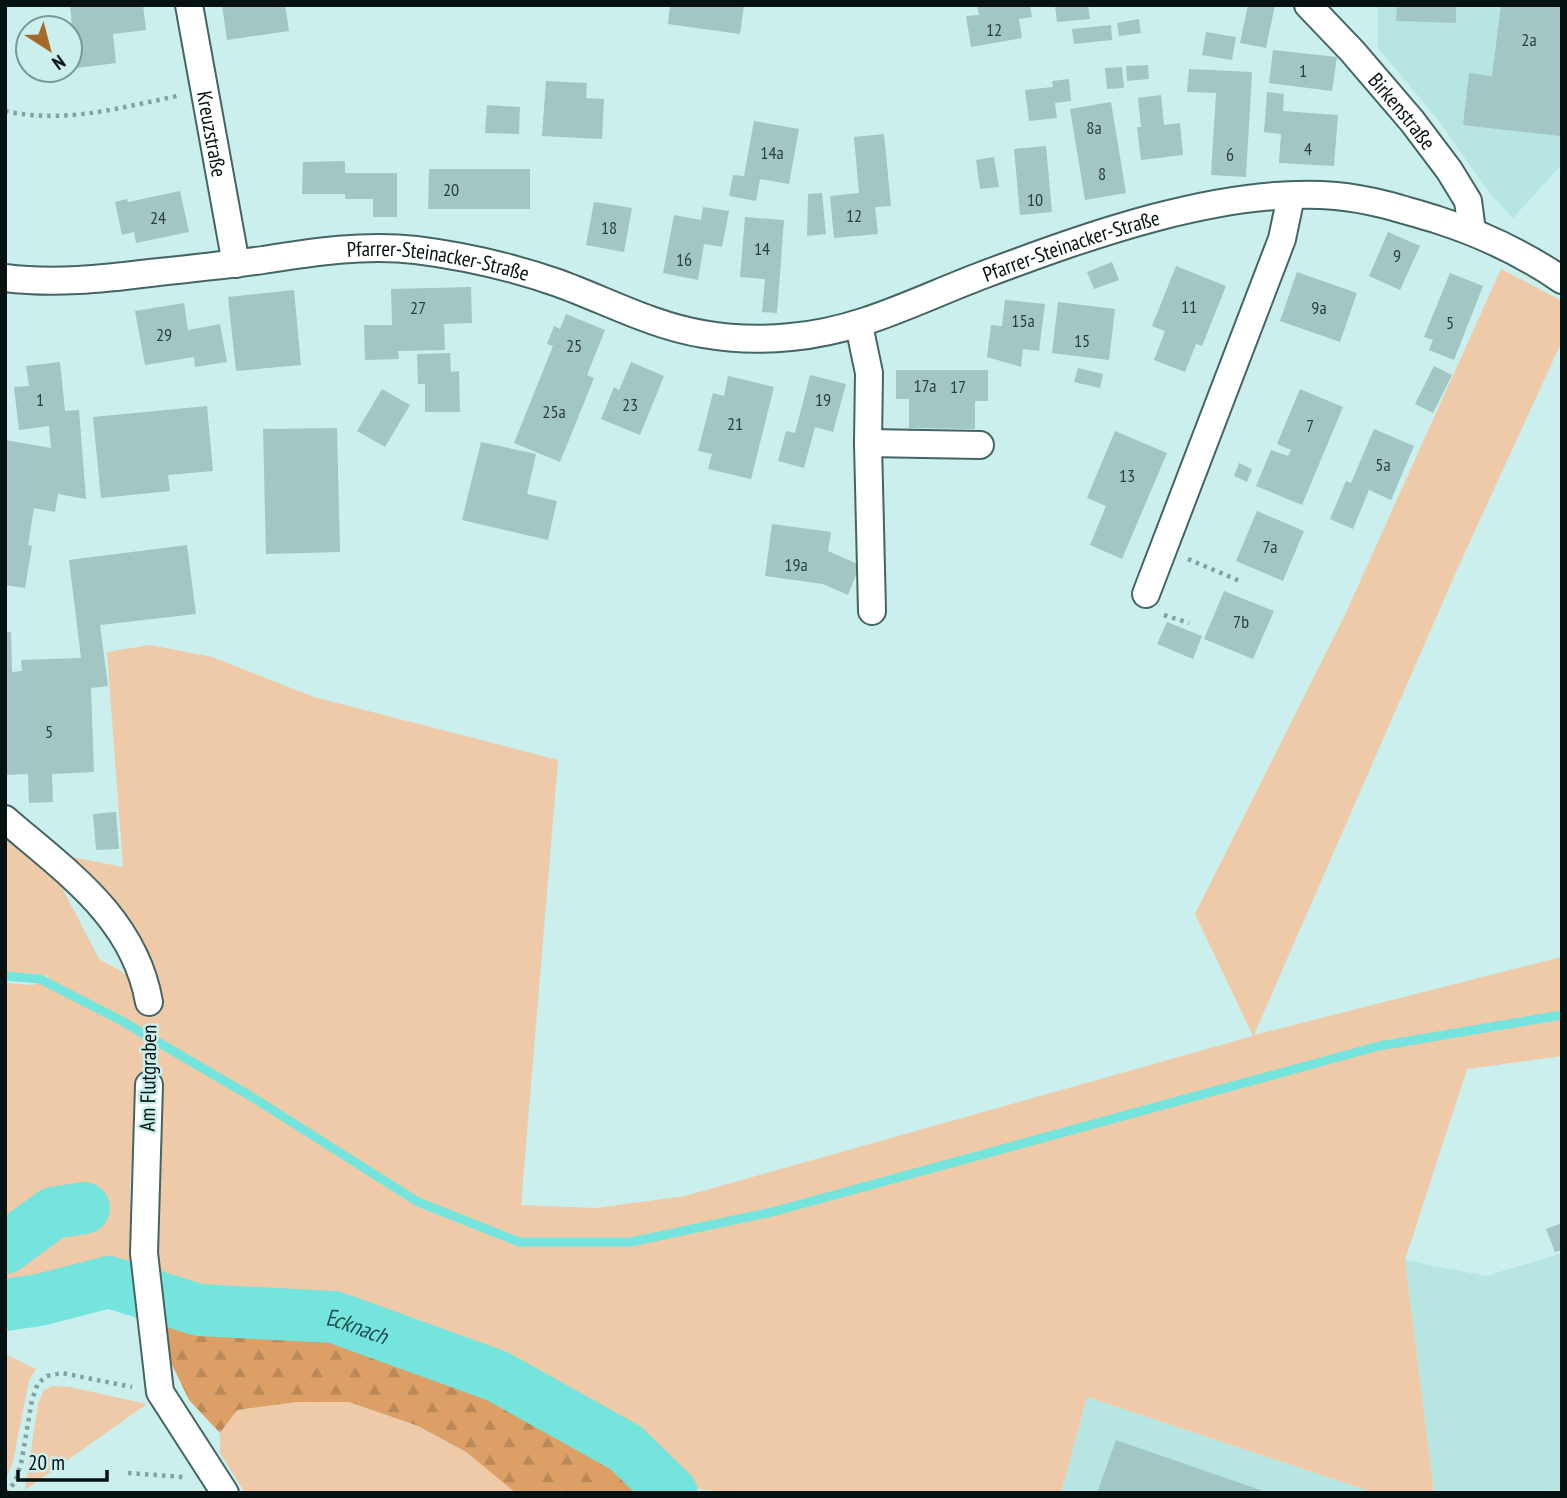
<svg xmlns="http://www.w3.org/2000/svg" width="1567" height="1498" font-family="'PT Sans Narrow',sans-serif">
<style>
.built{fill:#b7e6e2}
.green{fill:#efcaa8}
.forest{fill:url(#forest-firs)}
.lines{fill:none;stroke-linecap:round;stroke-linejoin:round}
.stream{stroke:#74e4dd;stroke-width:9}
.river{stroke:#74e4dd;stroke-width:52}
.building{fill:#a2c6c3}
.street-casing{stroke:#446563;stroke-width:30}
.path{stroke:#85a19f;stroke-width:4.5;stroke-dasharray:3.5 5;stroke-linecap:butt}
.street{stroke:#fff;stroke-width:26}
.labels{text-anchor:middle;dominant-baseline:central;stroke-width:5;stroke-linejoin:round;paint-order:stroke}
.number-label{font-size:18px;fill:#2c3f3e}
.street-label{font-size:21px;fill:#051211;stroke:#caefec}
.water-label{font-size:23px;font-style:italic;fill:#1f514e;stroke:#caefec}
</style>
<defs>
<pattern id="forest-firs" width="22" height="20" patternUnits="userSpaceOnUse" patternTransform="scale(1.75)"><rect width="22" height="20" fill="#dca066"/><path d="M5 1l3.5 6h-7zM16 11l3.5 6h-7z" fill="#bb8957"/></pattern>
</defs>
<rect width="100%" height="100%" fill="#caefec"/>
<!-- built -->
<path class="built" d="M1378 5H1562V164L1513 218 1491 195 1438 120 1378 48Z
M1562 1253V1493H1434L1405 1260 1486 1276Z
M1087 1397 1375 1493H1061Z"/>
<!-- green -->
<path class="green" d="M1501 269 1562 301V341L1456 572 1254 1035 1562 957V1056L1467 1069 1405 1260 1434 1493H1375L1087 1397 1061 1493H736L697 1489 652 1455 492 1364 187 1282 157 1278 159 1121 132 1152 130 1189 131 1266H99L36 1289 5 1294V1262L56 1226 99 1218 108 1205 95 1195 51 1201 19 1214 5 1232V983L33 985 49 977 39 974 5 972V830L57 878 99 959 157 991V976L144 950 66 856 123 867 107 652 150 645 212 657 314 697 558 760 521 1205 595 1208 685 1196 1253 1036 1195 914 1344 617Z
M5 1354 36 1369 29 1380 13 1462 5 1481Z
M52 1386 70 1387 147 1404 25 1490 38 1404 44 1390Z
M297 1402H349L418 1426 466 1452 517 1493H245L220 1453V1433L236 1410Z"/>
<!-- forest -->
<path class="forest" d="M157 1278 336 1308 492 1364 659 1460 699 1493H516L466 1452 418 1426 349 1402H297L237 1410 220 1433 189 1400 166 1352Z"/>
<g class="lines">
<!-- stream -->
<path class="stream" d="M5 976 40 979 122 1021 252 1097 418 1202 519 1242H631L772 1212 1379 1046 1562 1015"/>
<!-- river -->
<g class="river">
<path d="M5 1248 53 1213 84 1208"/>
<path id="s1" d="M5 1305 39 1300 109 1282 199 1310 334 1317 497 1376 626 1448 672 1493"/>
</g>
</g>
<!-- building -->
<path class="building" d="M70 5H143L146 30 113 34 116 63 77 68V63L70 64V39L73 38Z
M222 5H285L289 31 227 40Z
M670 5H744L740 34 668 24Z
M977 5H1030L1032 17 1019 19 1022 38 971 47 966 16 979 15Z
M1055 5H1088L1090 19 1057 22Z
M1248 5H1275L1266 48 1240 43Z
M1397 5H1456V23L1396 21Z
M1501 5H1562L1560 136 1463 125 1469 73 1492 76Z
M1139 19 1141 33 1119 36 1117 23Z
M1111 25 1112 40 1074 44 1072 29Z
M1206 32 1236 37 1232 60 1202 55Z
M1273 50 1337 57 1332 91 1269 83Z
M1148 65 1149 79 1127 81 1126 66Z
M1122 67 1124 88 1107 89 1105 68Z
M1189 69 1252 72 1246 177 1211 175 1216 93 1187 92Z
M1069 79 1071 101 1055 103 1057 118 1029 121 1025 90 1053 87 1052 81Z
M546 81 587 83 586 98 604 99 602 139 542 136Z
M1267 92 1284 94 1283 111 1338 115 1334 166 1279 163 1281 134 1264 132Z
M1161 95 1164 125 1180 123 1183 155 1141 160 1137 127H1141L1138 98Z
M1111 102 1126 193 1085 200 1070 109Z
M487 105 520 107 519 134 485 133Z
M754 121 799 129 789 184 760 179 756 201 729 196 733 175 744 176Z
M884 134 891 206 875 207 878 234 834 238 830 196 859 193 854 137Z
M1046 146 1052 212 1020 215 1014 149Z
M994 157 999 187 980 189 976 160Z
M345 161V173H397V217H373V199H345V194H302L303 162Z
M429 169H530V209H428Z
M180 191 189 232 136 243 134 232 122 235 115 202 127 199 128 202Z
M822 193 826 234 807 236 808 194Z
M594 202 632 208 624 252 586 245Z
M703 207 729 211 722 247 704 244 698 280 663 273 674 215 701 220Z
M745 217 784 220 777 313 762 312 765 279 740 277Z
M1388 232 1420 246 1400 290 1369 276Z
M1112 262 1119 280 1094 289 1087 272Z
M1176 266 1226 286 1202 346 1196 344 1185 372 1154 360 1165 331 1152 326Z
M1297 272 1357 293 1340 342 1280 321Z
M1450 273 1483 286 1454 360 1429 350 1433 340 1424 337Z
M471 287 472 323 444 324 445 350 398 351 399 359 365 360 364 325H392L391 289Z
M294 290 301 365 236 371 228 297Z
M1005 300 1045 304 1039 351 1023 349 1021 367 987 357 991 325 1002 326Z
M1058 302 1115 309 1109 360 1052 353Z
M184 303 188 330 220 324 227 362 195 367 194 357 145 365 135 311Z
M566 314 605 330 587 375 594 378 560 462 514 443 553 346 547 344 554 326 560 329Z
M450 353 451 372 459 371 460 412H425V384H418L417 354Z
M60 362 65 411 79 410 86 499 58 494 55 512 34 508 28 545 32 546 25 588 5 585V440L51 448 49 426 19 430 14 387 29 386 26 366Z
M631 362 664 376 640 435 601 419 614 387 619 390Z
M1434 366 1452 375 1433 413 1415 404Z
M1078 368 1103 374 1100 388 1074 382Z
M896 370H988V401H975V429L909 428V399H896Z
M810 375 846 384 833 432 815 427 804 468 778 461 786 431 795 433Z
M728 376 774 387 751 479 708 469 712 454 698 451 713 393 724 396Z
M382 389 410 405 385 447 357 431Z
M1300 389 1343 407 1302 505 1256 486 1271 450 1288 456 1291 450 1277 444Z
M207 406 213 471 168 475 170 491 101 498 93 417Z
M337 428 340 552 266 554 263 429Z
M1374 429 1414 446 1391 500 1369 490 1353 529 1330 519 1346 481 1351 483Z
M1115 431 1167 453 1122 559 1090 545 1106 506 1087 498Z
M481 442 536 454 527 494 557 501 548 540 462 520Z
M1239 463 1252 469 1247 482 1234 476Z
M1257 511 1304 531 1283 581 1236 561Z
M772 524 831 532 828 551 860 565 848 595 823 584 765 576Z
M187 545 196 614 100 625 108 686 91 688 94 772 52 774 53 802 29 803 28 774 5 775V632H11L12 672 22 671 21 660 81 658 69 560Z
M1224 591 1274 611 1253 659 1204 639Z
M1167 622 1202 636 1193 659 1157 644Z
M116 812 119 849 96 850 93 814Z
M1562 1223V1250L1555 1252 1546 1229Z
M1116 1440 1266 1492V1493H1097Z"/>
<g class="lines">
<!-- street casing -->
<g class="street-casing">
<g id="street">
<path id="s2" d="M189 5 236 264"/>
<path id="s3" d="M1308 5 1352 51 1412 121 1449 170 1468 201 1472 231"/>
<path id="s4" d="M5 278C54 284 102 279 150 273 188 269 226 265 263 260 313 252 365 244 416 250 464 256 512 267 558 283 605 300 653 326 703 334 731 339 762 340 791 337 861 331 919 299 983 275 1087 236 1224 186 1336 196 1371 199 1405 210 1438 220 1482 234 1524 254 1562 280"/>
<path d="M859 325 869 373 868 443 872 611"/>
<path d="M868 443 980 445"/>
<path d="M1146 594 1282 239 1291 196"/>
<path d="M5 819C66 872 134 917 149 1002"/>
<path d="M149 1085 144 1253 160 1392 225 1493"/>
</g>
</g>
<!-- path -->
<path class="path" d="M5 111C64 124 119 108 177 96
M1188 559 1242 582
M1164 615 1189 623
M149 1061V1027
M128 1473 183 1477
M6 1493 15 1482 21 1464 32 1400 38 1383 47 1376 62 1373 132 1387"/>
<!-- street -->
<use href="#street" class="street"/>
</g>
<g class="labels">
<!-- number labels -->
<g class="number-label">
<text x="994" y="29">12</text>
<text x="1529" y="39">2a</text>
<text x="1303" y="70">1</text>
<text x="1094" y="127">8a</text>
<text x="1308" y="148">4</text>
<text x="772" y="152">14a</text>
<text x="1230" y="154">6</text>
<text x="1102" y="173">8</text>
<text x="451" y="189">20</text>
<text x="1035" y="199">10</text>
<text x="854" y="215">12</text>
<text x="158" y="217">24</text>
<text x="609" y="227">18</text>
<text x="762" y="248">14</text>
<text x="1397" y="255">9</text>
<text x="684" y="259">16</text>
<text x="1189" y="306">11</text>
<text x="418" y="307">27</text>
<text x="1319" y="307">9a</text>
<text x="1023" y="320">15a</text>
<text x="1450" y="322">5</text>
<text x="164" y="334">29</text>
<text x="1082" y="340">15</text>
<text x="574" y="345">25</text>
<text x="925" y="385">17a</text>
<text x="958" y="386">17</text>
<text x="40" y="399">1</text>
<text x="823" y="399">19</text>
<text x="630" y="404">23</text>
<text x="554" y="411">25a</text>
<text x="735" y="423">21</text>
<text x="1310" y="425">7</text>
<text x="1383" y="464">5a</text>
<text x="1127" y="475">13</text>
<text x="1270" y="546">7a</text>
<text x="796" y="564">19a</text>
<text x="1241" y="621">7b</text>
<text x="49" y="731">5</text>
</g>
<!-- street labels -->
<g class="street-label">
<text stroke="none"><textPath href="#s3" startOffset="142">Birkenstraße</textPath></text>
<text stroke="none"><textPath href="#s2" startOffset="131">Kreuzstraße</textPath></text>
<text stroke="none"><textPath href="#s4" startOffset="1097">Pfarrer-Steinacker-Straße</textPath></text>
<text stroke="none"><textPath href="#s4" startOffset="436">Pfarrer-Steinacker-Straße</textPath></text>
<text transform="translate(148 1078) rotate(-89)">Am Flutgraben</text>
</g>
<!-- water labels -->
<g class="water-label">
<text stroke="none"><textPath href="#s1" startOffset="360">Ecknach</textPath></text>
</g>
</g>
<!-- border -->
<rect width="1567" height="1498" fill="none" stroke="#051211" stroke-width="14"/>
<!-- north arrow -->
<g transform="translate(49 49) rotate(144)"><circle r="33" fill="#caefec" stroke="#7b9794" stroke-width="2"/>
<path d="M0-5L12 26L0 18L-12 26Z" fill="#a5692b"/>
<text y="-10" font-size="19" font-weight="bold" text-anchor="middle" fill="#051211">N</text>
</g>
<!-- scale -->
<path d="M18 1470v10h89v-10" fill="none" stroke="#051211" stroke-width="3.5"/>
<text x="28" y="1470" font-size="21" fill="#051211" stroke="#caefec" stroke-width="5" paint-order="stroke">20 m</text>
</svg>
